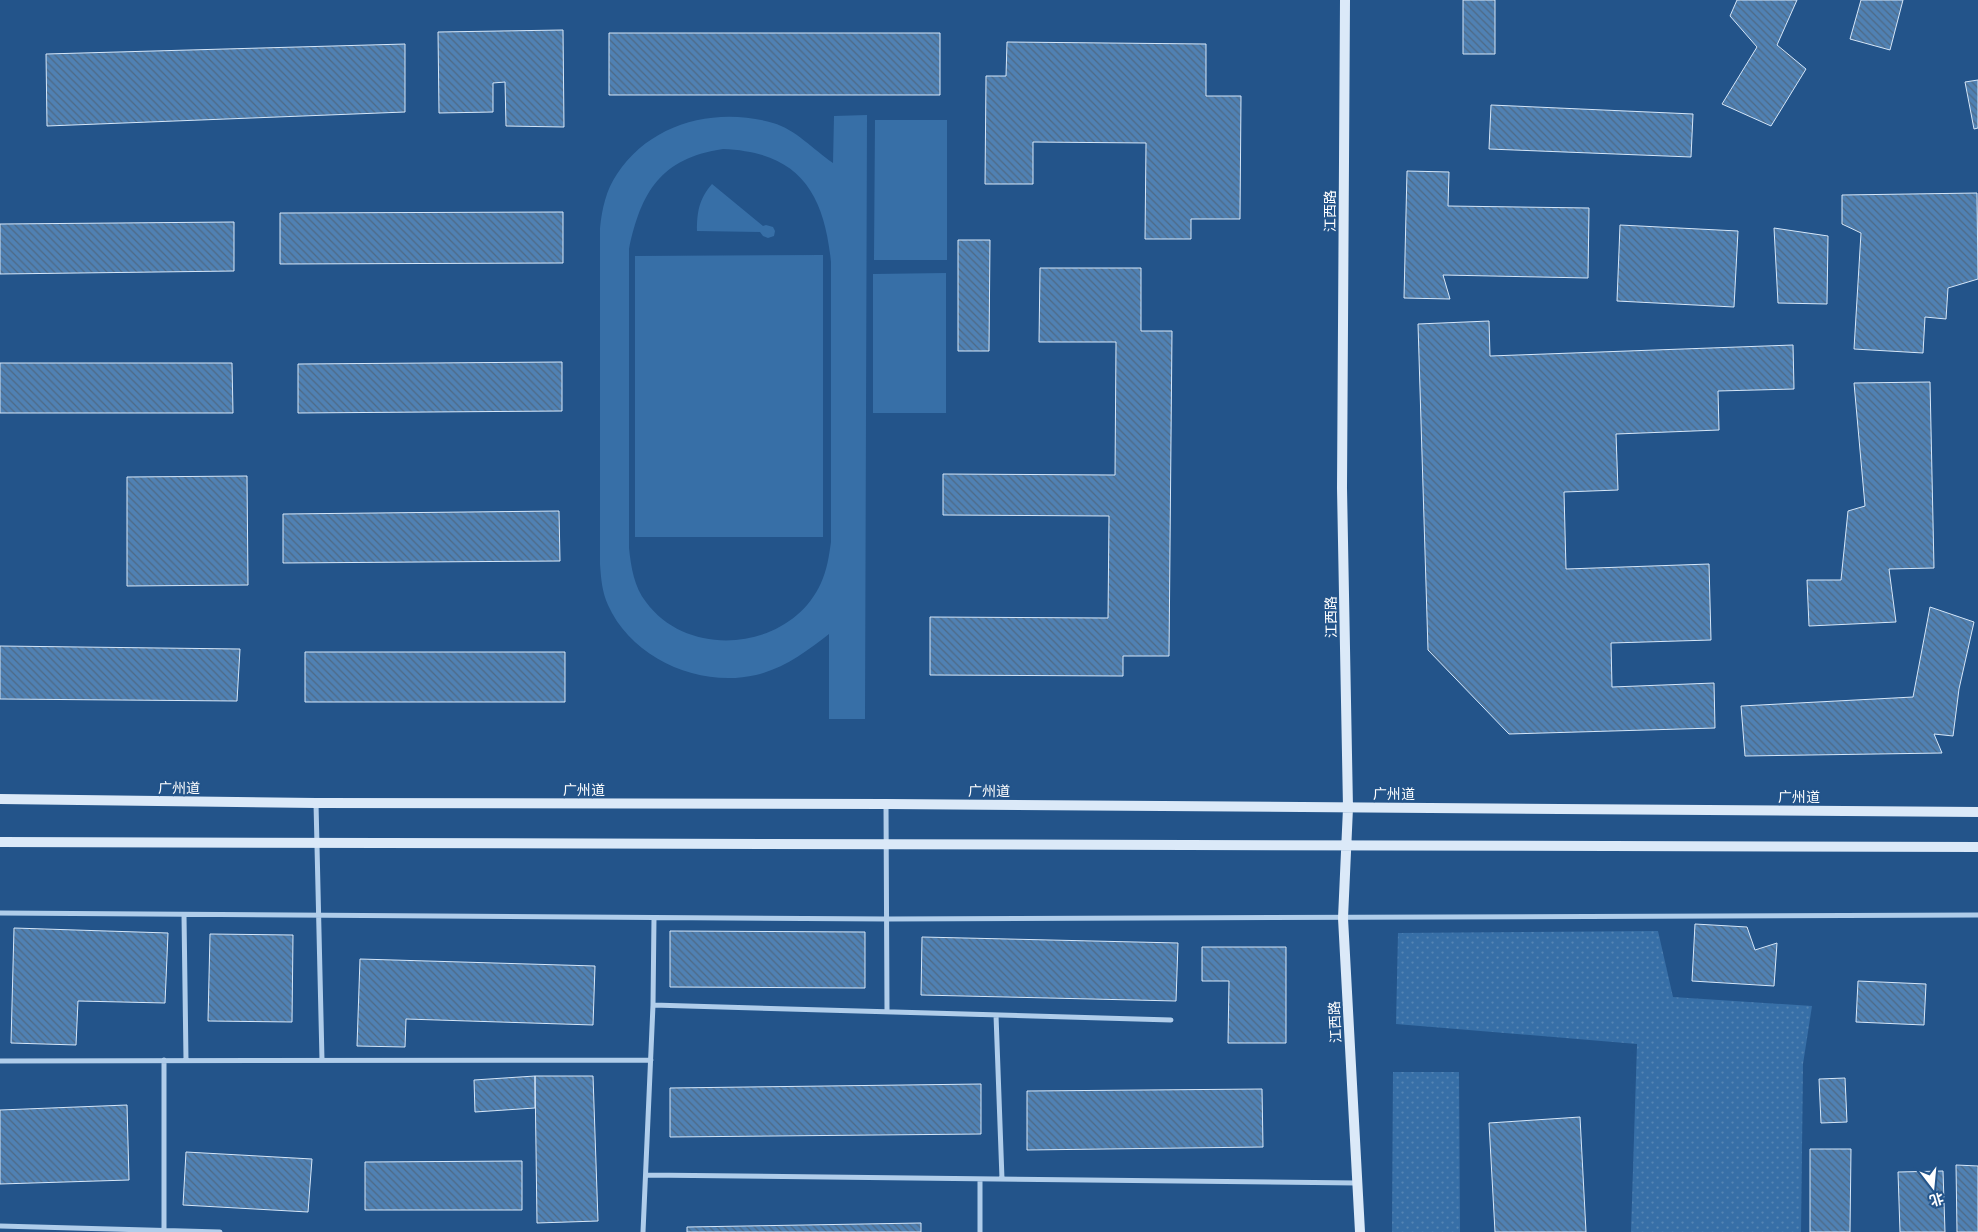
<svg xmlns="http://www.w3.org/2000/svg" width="1978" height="1232" font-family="'Work Sans','Noto Sans SC',sans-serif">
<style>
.park{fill:url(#park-dots)}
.garden{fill:#376fa7;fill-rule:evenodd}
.building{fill:url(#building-back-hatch);stroke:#d5e6f8}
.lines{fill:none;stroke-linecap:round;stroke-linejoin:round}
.street{stroke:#b0cdea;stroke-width:5}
.secondary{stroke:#dbe9f8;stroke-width:10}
.labels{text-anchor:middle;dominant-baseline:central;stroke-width:4;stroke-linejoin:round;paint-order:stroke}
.street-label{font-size:14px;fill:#fff;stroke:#23548a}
</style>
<defs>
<pattern id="park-dots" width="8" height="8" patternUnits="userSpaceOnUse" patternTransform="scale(1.25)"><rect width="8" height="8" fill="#376fa7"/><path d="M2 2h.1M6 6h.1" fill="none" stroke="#5585b4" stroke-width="1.8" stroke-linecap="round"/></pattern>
<pattern id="building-back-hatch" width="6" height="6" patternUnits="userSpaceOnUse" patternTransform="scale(1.25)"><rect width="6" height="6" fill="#5081b3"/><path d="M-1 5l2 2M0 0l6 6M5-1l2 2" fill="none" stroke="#4e6985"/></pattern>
</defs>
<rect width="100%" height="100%" fill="#23548a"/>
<!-- park -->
<path class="park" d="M1658 931 1673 997 1812 1006 1803 1064 1801 1232H1631L1637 1044 1396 1024 1398 933Z
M1393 1072H1459L1460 1232H1392Z"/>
<!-- garden -->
<path class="garden" d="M867 115 865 719H829V634C807 651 785 668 756 675 700 688 632 659 608 605 602 592 601 578 600 564V228C602 209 606 190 617 174 650 123 716 106 773 123 795 129 814 150 833 163L834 116ZM723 149C798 152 824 191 831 262V542C829 556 827 570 821 583 791 650 689 661 646 602 634 587 631 567 629 548V249C641 192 661 158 723 149Z
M875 120H947V260H874Z
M712 184 763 226 766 225 773 227 775 231 774 236 768 238 763 236 760 232 697 231C697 212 699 199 712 184Z
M823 255V537H635V256Z
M946 273V413H873V274Z"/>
<!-- building -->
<path class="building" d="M1463 0H1495V54H1463Z
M1737 0H1797L1777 45 1806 69 1771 126 1722 104 1757 47 1730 16Z
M1861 0H1903L1890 50 1850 39Z
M563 30 564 127 506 126 505 82 493 83V112L439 113 438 32Z
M609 33H940V95H609Z
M1007 42 1206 44V96H1241L1240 219H1191V239H1145L1146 143 1033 142V184H985L986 76H1006Z
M405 44V112L47 126 46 54Z
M1978 80V128L1974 129 1965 82Z
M1491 105 1693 114 1691 157 1489 149Z
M1407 171 1449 172 1448 206 1589 208 1588 278 1443 275 1450 299 1404 298Z
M1977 193 1978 279 1948 288 1946 319 1925 317 1923 353 1854 349 1861 233 1842 224V195Z
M563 212V263L280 264V213Z
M234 222V271L0 274V224Z
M1620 225 1738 231 1734 307 1617 301Z
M1774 228 1828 236 1827 304 1778 303Z
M958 240H990L989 351H958Z
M1040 268H1141V331H1172L1169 656H1123V676L930 675V617L1108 618 1109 516 943 515V474L1115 475 1116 342H1039Z
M1489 321 1490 356 1793 345 1794 389 1718 391 1719 430 1616 434 1618 490 1564 492 1566 569 1709 564 1711 640 1611 643 1612 687 1714 683 1715 728 1509 734 1428 650 1418 324Z
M562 362V411L298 413V364Z
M0 363H232L233 413H0Z
M1930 382 1934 568 1889 569 1896 622 1809 626 1807 580H1841L1848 511 1865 506 1854 383Z
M247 476 248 585 127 586V477Z
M559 511 560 561 283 563V514Z
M1930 607 1974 622 1959 689 1953 736 1934 734 1942 753 1745 756 1741 706 1913 697Z
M0 646 240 649 237 701 0 699Z
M305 652H565V702H305Z
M1695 924 1747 927 1755 950 1777 943 1774 986 1692 981Z
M14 928 168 933 165 1003 78 1001 76 1045 11 1043Z
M670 931 865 932V988L670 987Z
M210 934 293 935 292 1022 208 1021Z
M922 937 1178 943 1176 1001 921 995Z
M1202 947H1286V1043H1228L1229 981H1202Z
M360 959 595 966 593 1025 406 1019 405 1047 357 1046Z
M1858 981 1926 984 1924 1025 1856 1022Z
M535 1076H593L598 1221 537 1223Z
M535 1076V1108L475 1112 474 1080Z
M1845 1078 1847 1122 1821 1123 1819 1079Z
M981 1084V1134L670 1137V1088Z
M1262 1089 1263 1147 1027 1150V1091Z
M127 1105 129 1180 0 1184V1110Z
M1580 1117 1586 1232H1495L1489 1123Z
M1810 1149H1851L1850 1232H1810Z
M186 1152 312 1159 308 1212 183 1205Z
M522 1161V1210H365V1162Z
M1956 1165 1978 1166V1232H1957Z
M1943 1171 1945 1232H1900L1898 1172Z
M921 1223V1232H687V1227Z"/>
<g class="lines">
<!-- street -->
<path class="street" d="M316 803 322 1060
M886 804 887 1012
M0 913 888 919 1978 915
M184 915 186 1060
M653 1005 1171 1020
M996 1015 1002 1179
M0 1061 651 1060
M646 1175 1357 1183
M980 1179V1232
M0 1226 220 1232
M164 1232V1060
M643 1232 653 1005 654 918"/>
<!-- secondary -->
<path class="secondary" d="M1345 0 1342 488 1348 808 1343 918 1360 1232
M0 799 316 803 886 804 1978 812
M0 842 1978 847"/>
</g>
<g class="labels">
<!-- street labels -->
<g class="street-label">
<text transform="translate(1330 211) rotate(-90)">江西路</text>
<text transform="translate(1331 617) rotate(-91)">江西路</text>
<text transform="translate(179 788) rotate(1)">广州道</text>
<text x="584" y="790">广州道</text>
<text transform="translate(989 791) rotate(1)">广州道</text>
<text x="1394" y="794">广州道</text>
<text x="1799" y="797">广州道</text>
<text transform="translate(1335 1022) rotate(-93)">江西路</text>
</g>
</g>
<!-- north arrow -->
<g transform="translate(1933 1187) rotate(164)" stroke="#23548a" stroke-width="4" paint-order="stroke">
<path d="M0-4L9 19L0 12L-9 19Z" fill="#ffffff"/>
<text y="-8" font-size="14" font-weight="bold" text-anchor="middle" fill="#ffffff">北</text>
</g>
</svg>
